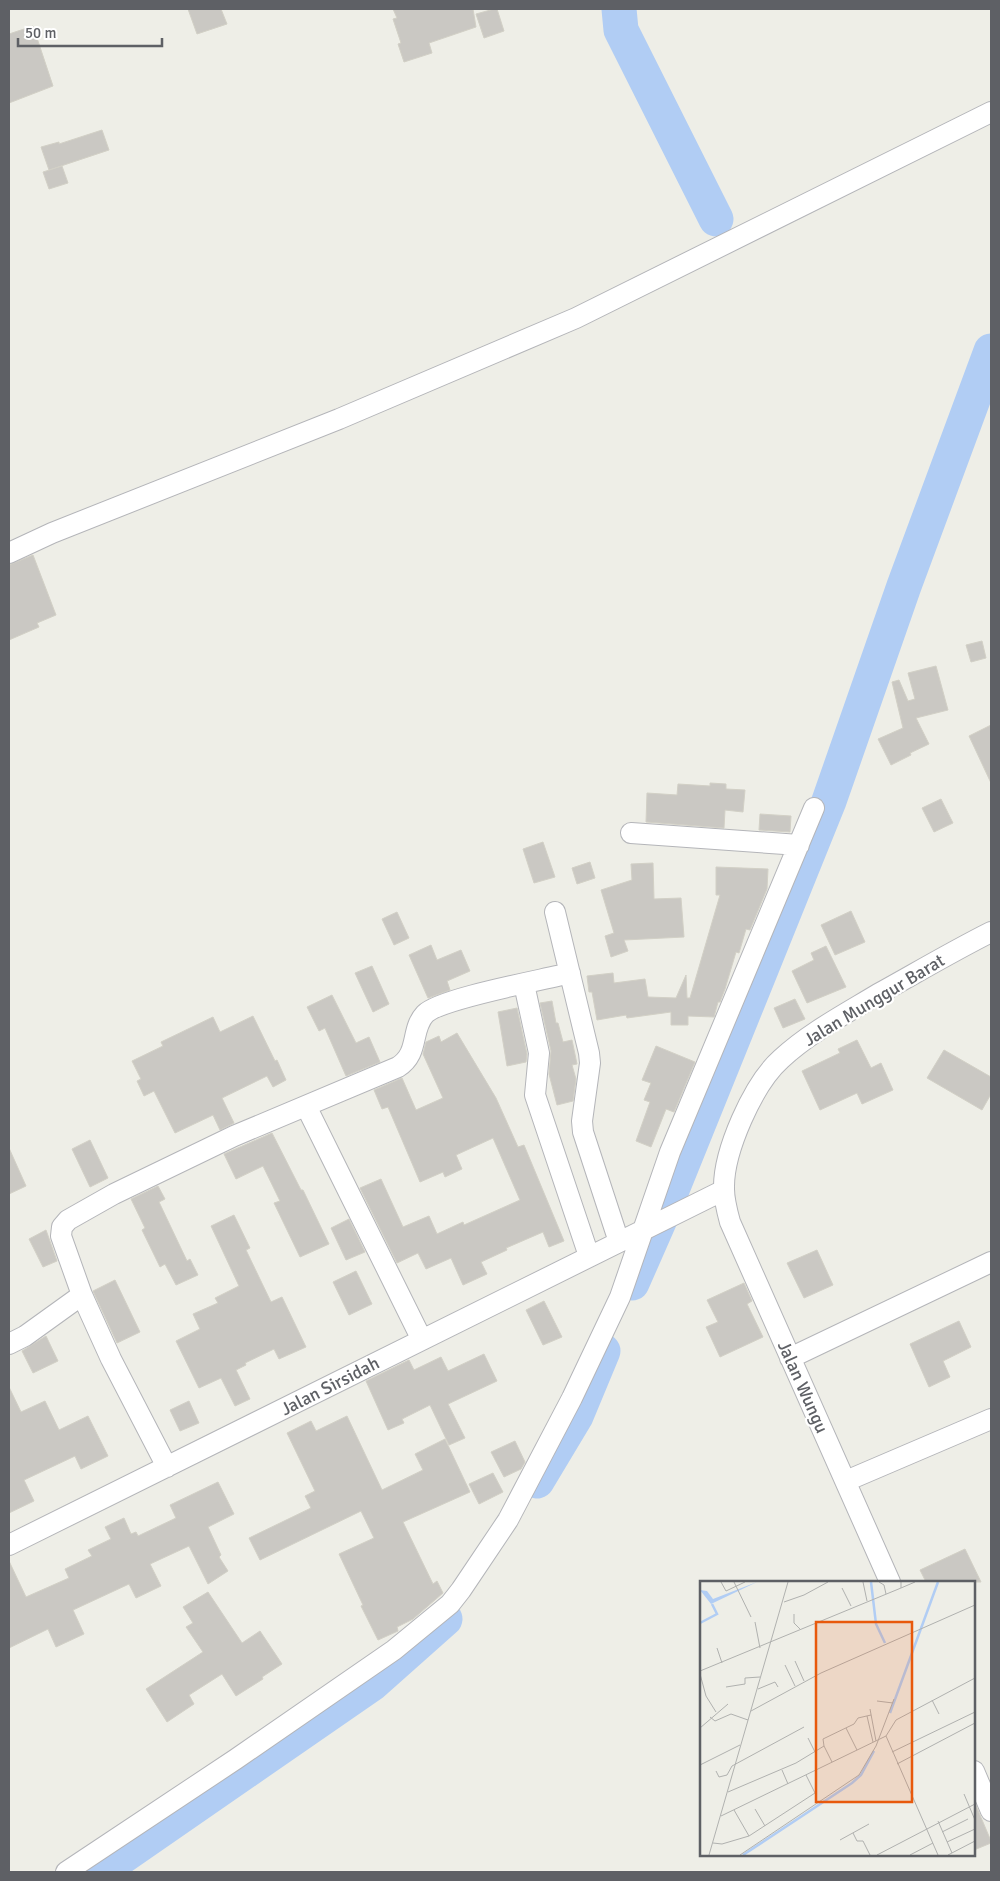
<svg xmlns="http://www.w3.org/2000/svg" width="1000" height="1881" font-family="Signika,sans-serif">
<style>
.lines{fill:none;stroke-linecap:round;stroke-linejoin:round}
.river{stroke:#b1cdf4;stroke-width:35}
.building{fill:#cac8c3;stroke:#d2d0c6}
.minor-casing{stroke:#b4b5b9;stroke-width:22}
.minor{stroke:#fff;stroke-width:20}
.labels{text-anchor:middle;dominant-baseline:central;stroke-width:4.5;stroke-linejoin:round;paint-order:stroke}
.street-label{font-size:18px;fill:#5e6065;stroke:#fff}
.inset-river{fill:none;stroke:#b1cdf4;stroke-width:2.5}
.inset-road{fill:none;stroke:#b0b1af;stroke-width:1}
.view{fill:#e8590c;fill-opacity:0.15;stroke:#e8590c;stroke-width:2.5}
.inset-edge{fill:none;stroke:#5e6065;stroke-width:2.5}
</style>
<rect width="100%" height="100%" fill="#eeeee7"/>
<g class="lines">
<!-- river -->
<path class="river" d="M619 9 621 30 716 219
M632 1283 661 1217 829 801 904 586 991 351
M537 1481 576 1416 603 1351
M100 1872 373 1683 445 1619"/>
</g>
<!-- building -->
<path class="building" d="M188 9H221L227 24 197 34Z
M393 9H473L476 27 429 43 432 53 404 62 398 44 401 43 393 19 397 18Z
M494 9H497L504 31 484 38 476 14Z
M33 26 53 86 9 103V34Z
M102 130 109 150 49 170 41 147 59 142V144Z
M62 166 68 183 49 189 43 172Z
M33 555 56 615 37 623 39 627 9 640V565Z
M982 641 986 658 971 662 966 645Z
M936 666 948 710 916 718 929 744 910 753 911 755 891 765 878 739 903 728 892 682 899 680 908 701 915 699 908 673Z
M991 725V783L969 736Z
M710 783 726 784V789L745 790 743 812 725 810 724 828 646 822 647 793 677 795 678 784 710 786Z
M941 799 953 823 934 832 922 808Z
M760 814 791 816 790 832 759 830Z
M543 842 555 877 534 883 523 849Z
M590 862 595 878 577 884 572 868Z
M653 863 654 899 681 898 684 937 624 940 628 951 611 957 605 936 614 933 601 890 632 880 631 864Z
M716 867 768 869 767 889 750 930 746 929 739 953 736 952 725 989 720 1002H718L714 1017 688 1016V1025H671V1012L627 1018 626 1015 597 1020 592 992H589L587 976 613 973 614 983 645 979 648 997 676 998 686 975 687 998H690L720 895H716Z
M851 911 865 942 835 955 821 925Z
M397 912 409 938 394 945 382 919Z
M431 945 437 960 461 950 470 971 447 981 450 990 428 998 409 955Z
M826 946 846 987 807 1003 792 971 814 960 811 953Z
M372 966 389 1004 373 1012 355 973Z
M332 995 356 1043 369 1037 380 1062 346 1076 325 1028 319 1031 307 1007Z
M795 999 805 1019 783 1028 774 1008Z
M552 1001 556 1023H558L563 1042 572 1040 577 1064 572 1065 576 1079 573 1101 557 1105 549 1074 551 1051 540 1003Z
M517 1008 527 1054 526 1062 507 1066 498 1012Z
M253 1016 275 1061 277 1060 286 1080 273 1087 267 1076 222 1098 234 1123 220 1130 213 1115 175 1133 154 1091 144 1096 137 1081 141 1079 132 1061 163 1046 161 1042 213 1017 220 1032Z
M457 1033 496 1098 518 1147 524 1145 564 1241 549 1247 543 1232 506 1248 507 1250 481 1262 487 1274 463 1285 451 1258 426 1269 418 1253 397 1263 360 1188 381 1179 403 1227 429 1216 437 1234 463 1222 464 1225 520 1200 493 1138 456 1155 462 1169 445 1177 443 1172 420 1182 388 1107 382 1109 374 1090 402 1078 416 1110 443 1098 423 1054 426 1042 439 1036 441 1042Z
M857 1040 871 1068 881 1063 893 1090 862 1104 857 1093 820 1110 802 1071 840 1053 838 1049Z
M656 1046 695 1062 674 1112 666 1109 651 1147 636 1141 650 1102 644 1100 651 1083 642 1080Z
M944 1050 991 1077V1094L982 1110 927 1078Z
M272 1133 301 1190H303L329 1244 300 1257 274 1203 280 1201 263 1166 236 1179 224 1154Z
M90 1140 108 1178 90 1187 72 1149Z
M9 1148 26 1186 9 1194Z
M158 1186 165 1199 159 1202 187 1261 190 1259 198 1275 176 1285 165 1264 160 1267 142 1230 145 1228 131 1199Z
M234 1215 250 1248 246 1250 271 1302 282 1297 306 1347 279 1359 274 1349 245 1363 246 1365 236 1370 250 1399 235 1406 221 1378 199 1388 176 1341 200 1329 193 1314 218 1303 215 1298 239 1286 211 1226Z
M349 1219 365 1252 346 1260 331 1228Z
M46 1230 57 1261 43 1267 29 1239Z
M817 1250 833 1285 804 1298 787 1263Z
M356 1271 372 1304 349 1315 333 1282Z
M115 1280 140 1332 117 1343 93 1291Z
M744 1283 752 1301 747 1304 763 1337 720 1357 706 1327 718 1322 707 1300Z
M544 1301 562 1337 543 1345 526 1310Z
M959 1321 971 1347 943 1361 950 1377 929 1387 910 1344Z
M46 1336 58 1361 33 1373 22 1351Z
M484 1354 497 1381 448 1404 465 1438 449 1445 430 1405 402 1419 404 1423 388 1430 366 1381 409 1360 414 1370 441 1357 448 1371Z
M9 1387 21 1412 45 1401 59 1430 88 1416 108 1456 81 1469 75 1456 24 1480 34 1501 9 1513Z
M189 1401 199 1423 180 1431 170 1410Z
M347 1416 382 1490 423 1470 415 1454 445 1439 470 1492 403 1522 433 1584 437 1581 443 1593 413 1619 397 1627 398 1631 378 1640 361 1606 363 1605 339 1554 374 1538 361 1511 260 1560 249 1538 311 1508 305 1496 315 1491 287 1433 311 1421 316 1431Z
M515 1441 525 1462 521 1469 504 1477 491 1452Z
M493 1473 503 1492 479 1504 469 1484Z
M218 1482 234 1514 208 1527 221 1555 219 1557 228 1571 208 1584 189 1546 150 1564 161 1586 136 1598 129 1584 73 1610 84 1634 56 1647 48 1629 9 1648V1561L26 1597 69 1578 65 1569 92 1556 88 1550 111 1539 105 1527 124 1518 131 1534 136 1532 138 1536 176 1518 170 1505Z
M965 1549 981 1582H926L920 1570Z
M208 1592 242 1643 260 1631 282 1664 262 1677 263 1679 236 1696 222 1674 189 1695 194 1704 167 1722 146 1689 203 1652 186 1627 193 1623 183 1607Z
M974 1801 991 1841V1843L974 1850Z"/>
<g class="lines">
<!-- minor casing -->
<g class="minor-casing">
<path id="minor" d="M9 553 52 533 339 419 576 318 991 112
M631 833 799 845
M555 912 589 1053 590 1063 582 1121 583 1132 619 1242
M524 984 539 1053 535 1095 537 1101 589 1256
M306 1106 422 1340
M82 1295 111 1359 167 1467
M9 1344 25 1336 82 1295 61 1236 62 1227 68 1220 114 1194 234 1136 398 1067C420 1053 410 1030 425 1014 441 998 543 980 570 973
M790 1358 991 1262
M846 1481 991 1419
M9 1545 724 1190
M890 1582 730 1222C727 1211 724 1200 724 1189 723 1152 753 1084 781 1059 809 1033 845 1014 878 994 916 973 953 951 991 932
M974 1771 991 1811
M66 1872 236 1759 394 1650 450 1604 461 1590 508 1520 572 1398 620 1297 670 1152 814 808"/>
</g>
<!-- minor -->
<use href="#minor" class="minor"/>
</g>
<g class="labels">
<!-- street labels -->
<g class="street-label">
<text transform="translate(874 1000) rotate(-31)">Jalan Munggur Barat</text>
<text transform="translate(330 1386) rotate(-27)">Jalan Sirsidah</text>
<text transform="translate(803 1387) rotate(66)">Jalan Wungu</text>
</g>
</g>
<!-- overview -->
<g transform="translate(700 1581)">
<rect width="275" height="275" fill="#eeeee7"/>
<path d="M57 1 11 23 0 9 7 10 13 18Z" fill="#b1cdf4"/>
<path class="inset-river" d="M171 1 176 43 185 62M0 42 17 33 12 23M190 132 238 1M43 274 152 202 161 194 174 170"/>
<path class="inset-road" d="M21 1 26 10 45 1M34 1 51 36M163 1 167 20M179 1 184 4 186 13M142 7 151 25M201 7 215 1M84 21 104 14 128 1M94 33V42L100 48M55 41 60 67M17 67 22 82M95 80 104 100M85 84 95 105M0 90 201 7V1M0 93 6 115 16 131M26 106 45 103V97L60 96M58 108 75 101 78 106M232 119 239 133M177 120 193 122M170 128 176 160M51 130 121 92 275 24M167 135 173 161M10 136 15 140 31 133 48 139M0 147 28 123M146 147 157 169M186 155 238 274M186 155 196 139 275 97M108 157 115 171M124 165 132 181M192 171 275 131M197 183 275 142M0 184 40 164M82 189 88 203M16 190 19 196 27 194 32 185 104 146M28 211 96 182 124 165 123 158 154 143 158 137 171 134M264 213 275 239M55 228 65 245M34 229 49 255M21 235 186 155M238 240 252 272M242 251 268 238M153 252 157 260H163L170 274M140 259 169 243M247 261 275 248M13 262 22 263 49 255 115 212 106 194M9 274 88 1M40 274 159 194 176 165 194 118M177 274 275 223M210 274 233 262M248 274 275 260"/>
<path class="view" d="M116 41H212V221H116Z"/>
<rect width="275" height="275" class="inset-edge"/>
</g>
<!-- border -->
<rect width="1000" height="1881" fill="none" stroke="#5e6065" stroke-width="20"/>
<!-- scale -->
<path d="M18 38v8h144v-8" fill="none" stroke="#5e6065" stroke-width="2.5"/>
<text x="25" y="38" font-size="15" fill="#5e6065" stroke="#ffffff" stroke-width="4" paint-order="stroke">50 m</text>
</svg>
